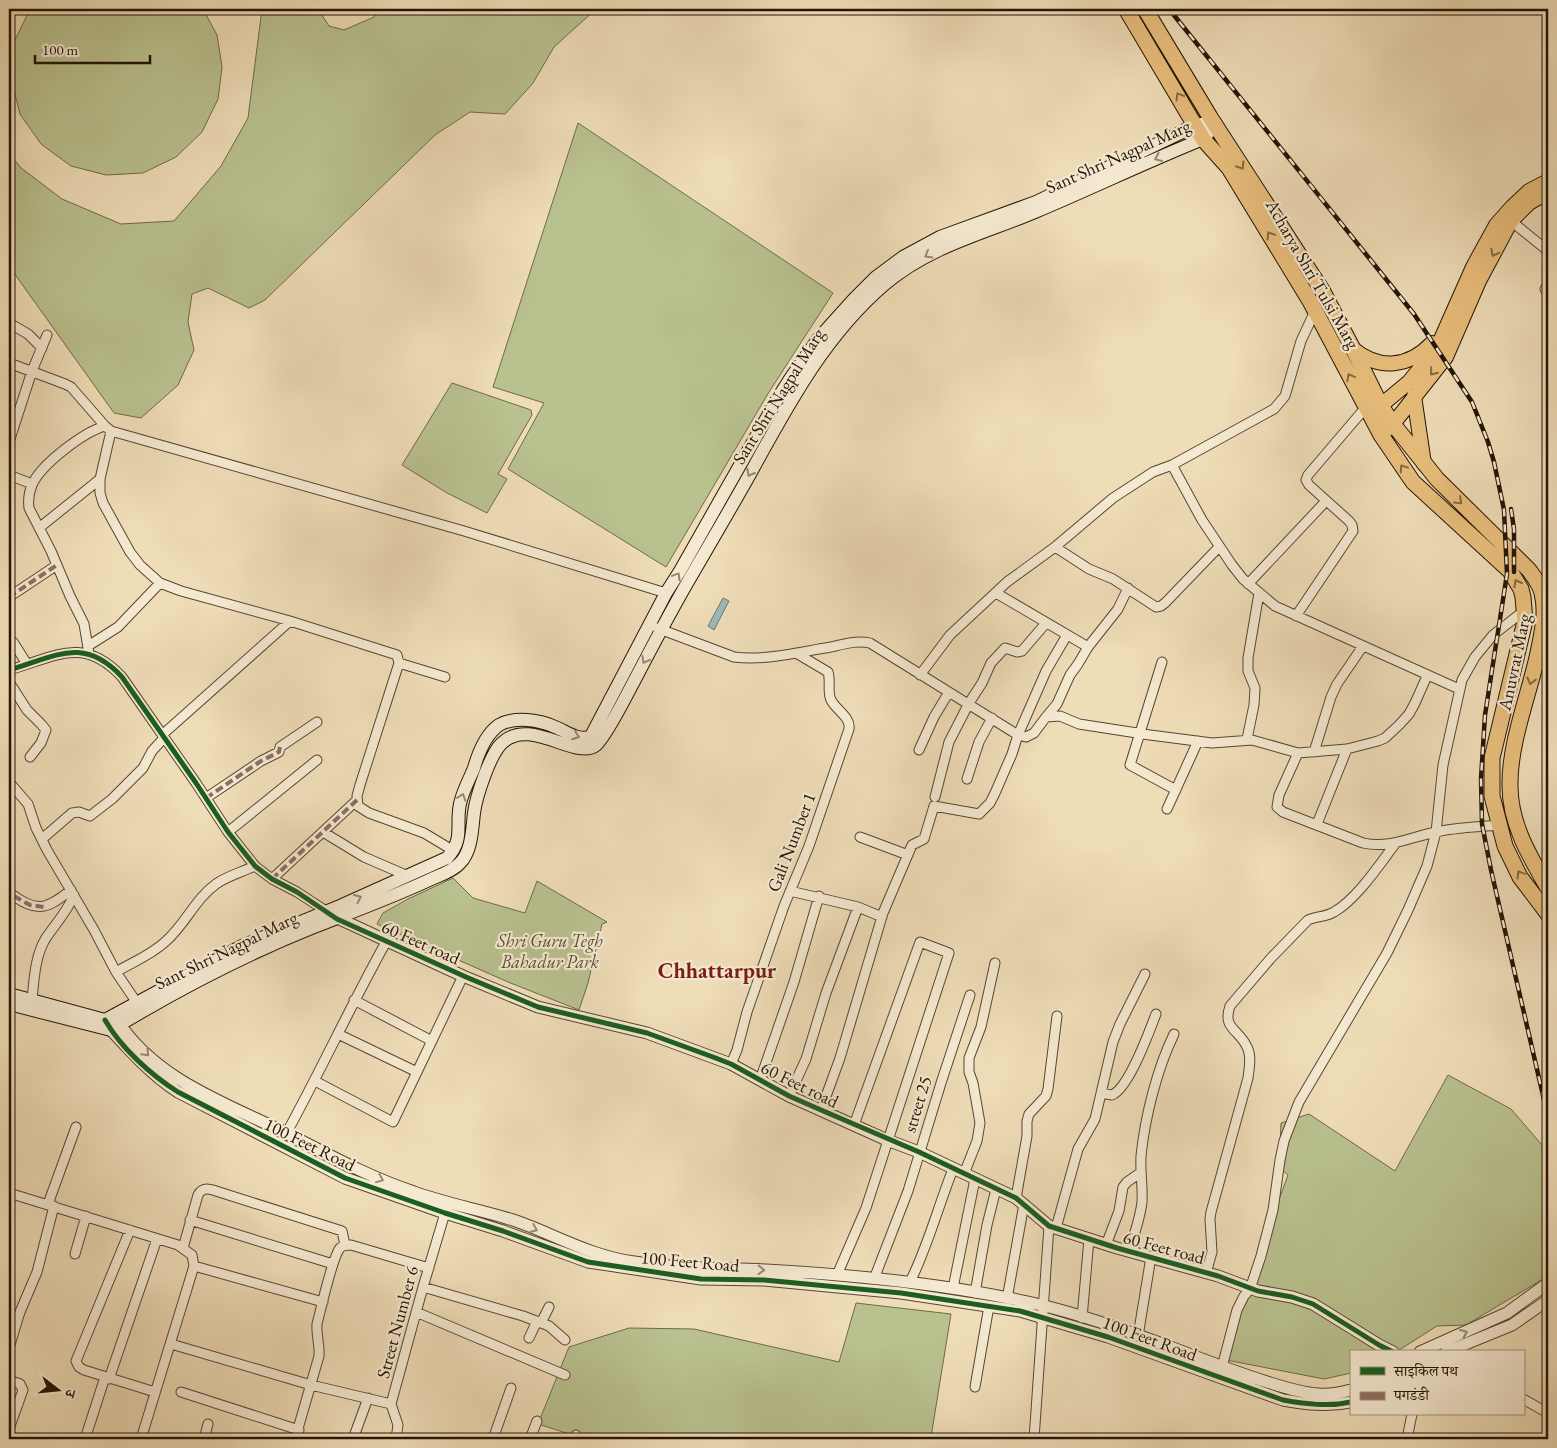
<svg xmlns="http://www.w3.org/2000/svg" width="1557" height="1448" font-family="'EB Garamond','Noto Serif Devanagari',serif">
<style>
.green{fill:#b9c18f;stroke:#6e6a4a}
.water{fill:#9dbab8;stroke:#6d7870}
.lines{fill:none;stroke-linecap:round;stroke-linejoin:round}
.minor-casing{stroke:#574632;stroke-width:11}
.tertiary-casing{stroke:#574632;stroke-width:13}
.secondary-casing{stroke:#241405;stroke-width:14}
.primary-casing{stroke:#241405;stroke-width:16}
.trunk-casing{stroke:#241405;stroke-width:17}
.minor{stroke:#f5e9d1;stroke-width:9}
.tertiary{stroke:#f5e9d1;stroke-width:11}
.secondary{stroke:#f5e9d1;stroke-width:12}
.primary{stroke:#e8be7c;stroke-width:14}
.trunk{stroke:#e8be7c;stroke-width:15}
.rail-casing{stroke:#241405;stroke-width:4.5}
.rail{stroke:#f5e9d1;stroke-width:2.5;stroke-dasharray:8;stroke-linecap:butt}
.quiet{stroke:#8d6e63;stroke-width:4;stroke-dasharray:8 4;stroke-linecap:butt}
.cycleway-casing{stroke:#f5e9d1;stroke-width:8}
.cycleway{stroke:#1b5e20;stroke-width:5}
.oneway{stroke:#866940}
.oneway2{stroke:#978975}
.labels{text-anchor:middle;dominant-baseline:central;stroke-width:4.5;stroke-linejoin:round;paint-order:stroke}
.street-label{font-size:18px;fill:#241405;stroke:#f5e9d1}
.park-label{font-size:18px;font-style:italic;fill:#585135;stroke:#f5e9d1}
.district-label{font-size:22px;font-weight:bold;fill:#7a1f14;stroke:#f5e9d1}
</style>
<rect width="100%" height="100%" fill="#efddb8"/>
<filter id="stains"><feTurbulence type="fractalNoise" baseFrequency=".004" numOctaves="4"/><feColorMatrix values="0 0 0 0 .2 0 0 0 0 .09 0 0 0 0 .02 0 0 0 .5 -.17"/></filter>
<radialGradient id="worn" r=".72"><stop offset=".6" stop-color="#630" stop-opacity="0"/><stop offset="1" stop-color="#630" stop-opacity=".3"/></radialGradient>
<!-- green -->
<path class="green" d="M30 9H203L217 35 222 67 218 99 202 132 176 157 143 173 106 175 71 166 41 144 20 114 11 79 14 42Z
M262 9H318L329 26 344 30 374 17 377 9H596L554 47 533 83 505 114 470 112 435 135 265 300 249 308 208 288 192 294 188 322 194 350 178 385 141 418 114 413 9 266V153L21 168 62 199 121 224 174 221 221 166 248 118Z
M578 123 833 293 769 392 666 567 508 469 544 403 493 387Z
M452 383 531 410 532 415 498 474 507 479 487 513 447 493 402 465Z
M453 878 473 898 525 913 537 881 607 922 602 924 588 983 579 1010 508 982 377 924 383 913 408 899Z
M1448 1075 1511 1109 1548 1152V1276L1466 1325 1437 1326 1396 1352H1351V1373L1324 1379 1221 1359 1288 1175 1279 1167 1281 1123 1309 1114 1395 1171Z
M856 1303 951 1314 931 1437 936 1439H585L538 1424 569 1347 629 1328 694 1329 839 1362Z"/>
<!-- water -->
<path class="water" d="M723 598 729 601 714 630 708 626Z"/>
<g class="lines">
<!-- minor casing -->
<g class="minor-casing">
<path id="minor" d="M1511 221 1548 251
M1545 289 1548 285
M9 323 28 334 42 348
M9 363 65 384 71 387 105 426
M111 431 100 479V493L103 503 130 552 140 565 160 583 181 591 290 621 397 655 399 663 360 785 357 796 358 806 369 813 424 833 454 851
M9 442 32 371 47 335
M1172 465 1202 520 1232 565 1243 579 1275 606 1459 689
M9 475 32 484
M39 528 100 479
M1055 547 1089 569 1113 579 1156 607 1161 606 1165 603 1219 547
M1248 584 1326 501
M996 593 1088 647
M9 597 57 565
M1296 616 1353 531 1352 525 1349 521 1309 485 1306 480 1308 475 1366 407
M657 628 734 657C766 661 799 652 831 647 844 644 857 640 870 643L1018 735 1026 737 1034 733 1046 717 1060 716 1079 724 1150 735 1212 743 1252 740 1298 753 1347 749 1378 741 1385 738 1399 725 1409 714 1415 703 1427 676
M13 642 27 664
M88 646 118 627 160 583
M89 654 84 624 70 596 51 551 29 508C28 500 29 492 32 485 41 464 84 432 105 426L111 431 464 531 666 593
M1162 662 1130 765 1176 790
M399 663 445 677
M9 670C55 657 83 635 122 677L196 783 228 832 255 866 272 879 297 892 326 911
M920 675 950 635 1007 582 1055 547 1113 498 1153 472 1172 465 1274 409 1285 396 1301 341 1315 311
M9 682 27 710 41 724 46 730 41 743 30 757
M1046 717 1057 704 1070 675 1078 664 1088 647 1118 609 1128 588
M162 735 290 621
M1247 739 1254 705 1255 688 1248 671V658L1259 593
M919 750 934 717 949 692
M1314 752 1331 697 1337 684 1363 646
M1298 753 1279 795 1277 807 1283 812 1363 843C1390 849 1410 837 1436 832 1456 827 1478 827 1499 825
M967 779 979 742 992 718
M9 782 28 804 36 828 47 850 94 930 116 972 137 1003
M935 797 949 742 969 703 982 683 991 663 1005 648 1017 652 1022 651 1046 623
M206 798 261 761 279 752 280 747 317 722
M1167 809 1198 741
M1317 824 1347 749
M228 832 317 760
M323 832 364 857 408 876
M860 837 908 855
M42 839 72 813 79 812 90 816 112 799 143 768 152 751 164 738
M272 879 357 800
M790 891 858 907 882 917
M14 896C39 914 49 907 71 890
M116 972C133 962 151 955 165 942 185 925 195 899 216 884 227 876 242 872 255 866
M32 1000C34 980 35 955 46 938 56 923 67 912 74 895
M354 1000 432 1041
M338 1034 417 1072
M731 1064 737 1050 747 1012 784 906 809 846 849 729C851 717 836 710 831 700 827 692 831 681 828 672L796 653
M760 1080 794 982 819 896
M315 1081 393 1122 463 976
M1101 1093 1112 1095C1129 1088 1149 1032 1156 1014
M789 1096 806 1059 826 993 858 907
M821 1110 840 1058 883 913 912 845 924 839 934 806 979 814 990 803 995 793 1012 754 1018 735 1046 671 1067 635
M286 1134C321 1070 351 1005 386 942
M964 1174 977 1141 980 1123 973 1083 969 1072V1058L981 1027 995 963
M9 1193 178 1245 192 1255 194 1266 141 1439
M1016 1198 1027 1136V1121L1029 1114 1046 1096 1048 1089 1057 1016
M48 1204 76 1127
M190 1220 333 1264
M1056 1228 1078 1149 1095 1119 1113 1042 1120 1024 1145 974
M130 1230 76 1361 79 1367 84 1370 155 1392
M1106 1245 1119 1211 1123 1187 1127 1182 1140 1173
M183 1248 198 1195C203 1186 210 1189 219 1192L342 1231 345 1245
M1129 1251C1134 1235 1140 1219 1142 1202 1143 1187 1140 1172 1141 1156 1145 1117 1157 1069 1174 1034
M75 1254 86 1216
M194 1266 323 1302
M1206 1273 1212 1252 1210 1219 1211 1212 1248 1078C1249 1069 1252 1056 1247 1047 1239 1029 1222 1029 1230 1006L1271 958 1308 920C1317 916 1326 917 1334 912 1356 900 1380 864 1395 844
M837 1275 866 1208 949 953 920 942 854 1125
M874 1279 908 1191 941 1083 970 995
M910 1282C928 1246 938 1207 953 1169
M423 1287 523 1316 549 1326 565 1340
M953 1288 975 1179
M975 1293 987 1225 996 1189
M1007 1299 1024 1204
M416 1312 565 1375
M1082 1318 1089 1239
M541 1323 549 1307
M1138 1336 1151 1257
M529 1338 537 1321
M171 1344 311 1385 391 1404
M9 1348 20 1312 37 1272 54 1206
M1222 1367 1237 1310 1244 1296 1250 1289 1261 1256 1273 1210 1280 1160 1284 1141 1299 1102 1387 953 1408 910 1427 866 1436 832 1443 765 1462 680 1475 657 1493 635 1525 610
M109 1379 157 1239
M9 1380 20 1384 23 1390 9 1429
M975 1387 989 1306
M181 1392 299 1430
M1523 1399 1548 1413
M9 1436 18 1439
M85 1439 105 1377
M204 1439 208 1424
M295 1439 319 1356C320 1345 316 1335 317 1324 321 1309 332 1258 340 1248 343 1245 347 1245 351 1245L429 1268
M353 1439 368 1398
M396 1439 398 1425 391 1404 423 1287 445 1213
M493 1439 511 1388
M530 1439 537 1421
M575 1439 576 1435
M1034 1439 1049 1226
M1407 1439 1412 1414"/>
</g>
<!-- tertiary casing -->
<g class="tertiary-casing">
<path id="tertiary" d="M331 915 463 976 538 1007 647 1033 731 1064 789 1096 887 1140 919 1152 1016 1198 1049 1226 1117 1248 1218 1276 1258 1291 1292 1297 1313 1304 1379 1345 1393 1352
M115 1017C154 1080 226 1103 288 1134 329 1155 369 1177 414 1192 447 1204 482 1210 516 1221 556 1235 590 1256 634 1262 678 1269 722 1268 766 1270 858 1275 951 1284 1041 1305 1086 1316 1131 1332 1173 1348 1204 1360 1235 1372 1267 1382 1283 1387 1301 1393 1318 1394 1329 1395 1340 1393 1351 1390
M108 1024 111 1030C132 1053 152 1075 178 1092L345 1178 445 1213 503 1231 588 1262 701 1279 764 1280 901 1293 1020 1311 1108 1337 1283 1400C1306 1404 1328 1407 1351 1402
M1420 1352 1507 1313 1548 1283
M1446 1352 1512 1325 1548 1300"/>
</g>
<!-- secondary casing -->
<g class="secondary-casing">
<path id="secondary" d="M9 994 105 1020 242 946 340 906 447 858C466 838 454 822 461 800 464 789 470 778 474 768 478 754 486 734 499 725 515 716 540 720 555 727 566 731 579 742 591 736L666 593 680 571 778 398 790 379 818 339 854 299 876 277 903 257 940 237 1036 202 1180 133 1195 124H1216
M9 1004 111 1030C175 991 244 955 314 927 352 912 390 898 427 881 437 876 452 872 460 863 472 851 472 829 474 813 476 797 490 754 502 743 530 716 576 761 596 745 606 736 624 700 631 687 651 649 671 610 693 573 712 540 731 508 750 474 788 405 825 335 885 284 930 246 983 234 1035 212 1092 188 1146 162 1203 139L1209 132"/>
</g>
<!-- primary casing -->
<g class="primary-casing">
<path id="primary" d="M1353 349C1380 371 1409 367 1432 343
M1414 396 1424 464
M1373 412 1409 382 1438 346 1473 267 1496 225 1512 207 1529 191 1548 181
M1385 431 1393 424 1446 357 1479 281 1511 221 1529 203 1548 192"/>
</g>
<!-- trunk casing -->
<g class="trunk-casing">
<path id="trunk" d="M1126 9 1203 139 1229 168 1310 301 1381 435 1413 482 1510 571 1521 589 1523 597 1525 621 1492 758V796L1505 846 1520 877 1548 914
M1145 9 1210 117 1322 290 1353 349 1381 406 1393 424 1437 479 1529 570C1534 577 1540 584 1542 593 1547 613 1542 633 1538 653 1529 695 1509 744 1510 786 1510 824 1530 857 1548 888"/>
</g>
<!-- minor -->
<use href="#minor" class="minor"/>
<!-- tertiary -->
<use href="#tertiary" class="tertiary"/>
<!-- secondary -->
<use href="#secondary" class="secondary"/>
<!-- primary -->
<use href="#primary" class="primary"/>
<!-- trunk -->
<use href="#trunk" class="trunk"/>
<!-- rail casing -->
<g class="rail-casing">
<path id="rail" d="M1169 9 1414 314 1472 402 1488 442 1494 462 1504 510 1507 574 1485 715 1481 779 1482 824 1491 870 1548 1117
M1511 509 1514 529V572"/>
</g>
<!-- rail -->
<use href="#rail" class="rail"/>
<!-- quiet -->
<path class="quiet" d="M9 597 57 565
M206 798 261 761 279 752 280 747
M272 879 357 800
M14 896 30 905 44 907"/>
<!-- cycleway casing -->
<g class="cycleway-casing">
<path id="cycleway" d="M9 670C55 657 83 635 122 677L196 783 228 832 255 866 272 879 297 892 337 919 466 977 538 1007 647 1033 713 1057 731 1064 789 1096 821 1110 919 1152 1016 1198 1049 1226 1117 1248 1218 1276 1258 1291 1292 1297 1313 1304 1379 1345 1393 1352
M105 1020C121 1048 151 1075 178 1092L345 1178 445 1213 503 1231 588 1262 701 1279 764 1280 901 1293 1020 1311 1108 1337 1283 1400C1306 1404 1328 1407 1351 1402"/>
</g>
<!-- cycleway -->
<use href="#cycleway" class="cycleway"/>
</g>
<!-- one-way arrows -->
<defs><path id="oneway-chevron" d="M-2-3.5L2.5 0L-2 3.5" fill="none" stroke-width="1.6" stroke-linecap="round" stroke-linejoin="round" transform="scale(1.25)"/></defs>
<g class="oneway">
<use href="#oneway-chevron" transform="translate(1179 96) rotate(-121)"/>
<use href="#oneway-chevron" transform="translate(1241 166) rotate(58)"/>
<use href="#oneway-chevron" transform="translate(1270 235) rotate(-121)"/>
<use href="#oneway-chevron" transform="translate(1494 253) rotate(118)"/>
<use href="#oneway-chevron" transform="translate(1433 372) rotate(129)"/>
<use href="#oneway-chevron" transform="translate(1350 377) rotate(-118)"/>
<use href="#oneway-chevron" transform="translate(1403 468) rotate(-124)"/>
<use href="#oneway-chevron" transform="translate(1459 501) rotate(43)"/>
<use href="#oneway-chevron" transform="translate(1517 583) rotate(-120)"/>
<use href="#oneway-chevron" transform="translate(1531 681) rotate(104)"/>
<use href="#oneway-chevron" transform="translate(1520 874) rotate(-121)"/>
</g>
<g class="oneway2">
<use href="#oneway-chevron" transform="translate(1158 158) rotate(156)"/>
<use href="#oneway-chevron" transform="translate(928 255) rotate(150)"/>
<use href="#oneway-chevron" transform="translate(750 473) rotate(119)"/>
<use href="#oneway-chevron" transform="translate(677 576) rotate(-59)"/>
<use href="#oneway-chevron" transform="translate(645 660) rotate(118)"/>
<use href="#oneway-chevron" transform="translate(576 736) rotate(20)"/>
<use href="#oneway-chevron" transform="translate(462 797) rotate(-71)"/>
<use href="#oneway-chevron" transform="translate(358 898) rotate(-24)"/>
<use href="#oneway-chevron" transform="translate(146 1053) rotate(46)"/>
<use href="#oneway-chevron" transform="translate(380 1179) rotate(22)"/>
<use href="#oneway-chevron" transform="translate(534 1229) rotate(23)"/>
<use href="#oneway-chevron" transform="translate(761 1270) rotate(2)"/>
<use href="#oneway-chevron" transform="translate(1464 1333) rotate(-24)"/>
</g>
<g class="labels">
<!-- street labels -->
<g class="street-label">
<text transform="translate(1118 156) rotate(-24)">Sant Shri Nagpal Marg</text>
<text transform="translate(1313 274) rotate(60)">Acharya Shri Tulsi Marg</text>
<text transform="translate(778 396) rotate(-58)">Sant Shri Nagpal Marg</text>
<text transform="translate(1514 662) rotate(-78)">Anuvrat Marg</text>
<text transform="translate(791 842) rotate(-69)">Gali Number 1</text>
<text transform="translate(421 942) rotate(24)">60 Feet road</text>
<text transform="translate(226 950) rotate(-26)">Sant Shri Nagpal Marg</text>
<text transform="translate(800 1084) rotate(26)">60 Feet road</text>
<text transform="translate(917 1104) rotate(-73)">street 25</text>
<text transform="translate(310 1144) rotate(26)">100 Feet Road</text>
<text transform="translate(1164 1247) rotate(15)">60 Feet road</text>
<text transform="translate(690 1261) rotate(5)">100 Feet Road</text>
<text transform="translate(397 1322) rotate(-75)">Street Number 6</text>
<text transform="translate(1150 1338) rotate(20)">100 Feet Road</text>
</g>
<!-- park labels -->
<g class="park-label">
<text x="550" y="940">Shri Guru Tegh<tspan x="550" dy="21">Bahadur Park</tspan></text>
</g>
<!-- district labels -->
<g class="district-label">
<text x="717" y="970">Chhattarpur</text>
</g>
</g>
<!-- margin -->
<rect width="1557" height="1448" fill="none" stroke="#efddb8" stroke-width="30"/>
<rect x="10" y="10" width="1537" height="1428" fill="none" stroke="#241405" stroke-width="2.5"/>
<rect x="15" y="15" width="1527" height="1418" fill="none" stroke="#241405"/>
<!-- legend -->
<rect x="1350" y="1350" width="175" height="65" fill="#f5e9d1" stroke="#a1947f"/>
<rect x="1360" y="1367" width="25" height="8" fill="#1b5e20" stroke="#a1947f"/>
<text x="1394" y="1376" font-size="15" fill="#241405">साइकिल पथ</text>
<rect x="1360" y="1392" width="25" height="8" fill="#8d6e63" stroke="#a1947f"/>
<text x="1394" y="1400" font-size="15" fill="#241405">पगडंडी</text>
<!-- north arrow -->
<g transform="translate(58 1390) rotate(106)" stroke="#f5e9d1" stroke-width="4" paint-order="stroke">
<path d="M0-4L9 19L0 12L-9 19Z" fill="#241405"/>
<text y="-8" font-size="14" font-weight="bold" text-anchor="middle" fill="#241405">उ</text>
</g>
<!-- scale -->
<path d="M35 55v8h115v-8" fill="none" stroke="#241405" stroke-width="2.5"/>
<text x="42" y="55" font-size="15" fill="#241405" stroke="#f5e9d1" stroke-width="4" paint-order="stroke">100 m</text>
<rect width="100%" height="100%" filter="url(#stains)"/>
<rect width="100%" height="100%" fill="url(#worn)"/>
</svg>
